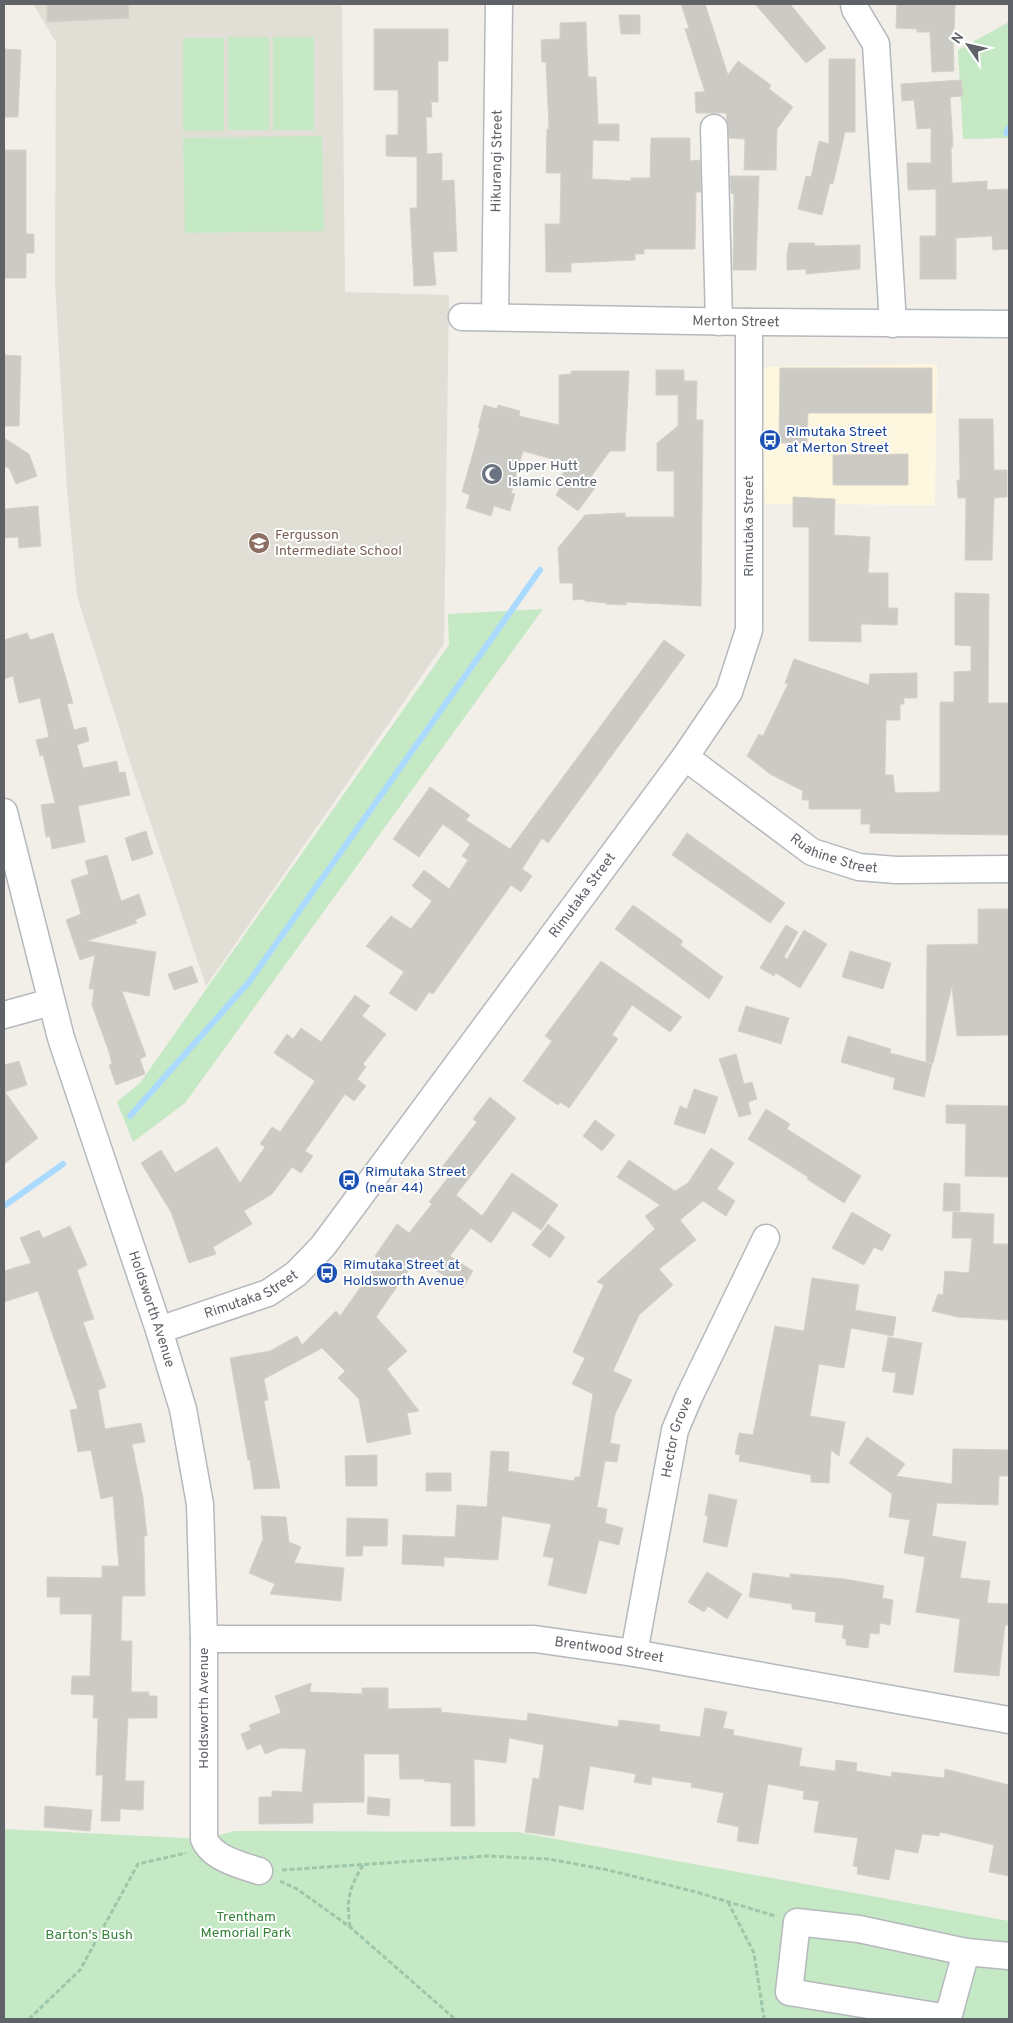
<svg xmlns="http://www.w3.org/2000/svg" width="1013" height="2023" font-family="Overpass,sans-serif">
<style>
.commercial{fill:#fef7e0}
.education{fill:#e1ded6}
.green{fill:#c5e8c5}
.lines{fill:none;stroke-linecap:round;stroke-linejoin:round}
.stream{stroke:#aadaff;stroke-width:6}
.building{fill:#cccac5;stroke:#d6d1c6}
.minor-casing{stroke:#b5b8bc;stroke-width:29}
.path{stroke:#9cc7a9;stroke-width:3;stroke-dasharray:5 2.5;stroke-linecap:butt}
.minor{stroke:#fff;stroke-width:26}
.labels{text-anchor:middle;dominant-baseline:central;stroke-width:4;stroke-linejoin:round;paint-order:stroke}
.street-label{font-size:14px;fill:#5f6368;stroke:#fff}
.transit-label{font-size:14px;fill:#164399;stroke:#fff;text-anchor:start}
.worship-label{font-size:14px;fill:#5b616d;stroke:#fff;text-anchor:start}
.education-label{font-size:14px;fill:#785e54;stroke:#fff;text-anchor:start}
.park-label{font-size:14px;fill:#348238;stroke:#fff}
</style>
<rect width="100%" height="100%" fill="#f1efe8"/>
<!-- commercial -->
<path class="commercial" d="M937 364 935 505 765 504 760 377 764 367Z"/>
<!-- education -->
<path class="education" d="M33 4H342L345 292 449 295 444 644 206 986 131 765 77 596 67 490 55 284 56 42Z"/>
<!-- green -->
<path class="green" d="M1009 22V138L963 139 958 50Z
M228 37H269V130H228Z
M273 37H314V130H273Z
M183 38H224V131H183Z
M322 136 324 231 185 233 183 138Z
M543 609 185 1103 133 1142 117 1102 140 1083 449 645 448 614Z
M4 1829 204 1839 235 1831 517 1832 1009 1921V2019H4Z"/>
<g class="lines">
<!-- stream -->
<path class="stream" d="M1006 133 1009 128
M130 1116 249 982 540 570
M4 1206 63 1164"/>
</g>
<!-- building -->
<path class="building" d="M47 4H128L129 18 47 22Z
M681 4H705L728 75 738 61 771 85 769 89 793 107 777 129 776 170H744L745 139 729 138 726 113H696L695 92H705L685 29 689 28Z
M755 4H790L826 48 806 63Z
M897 4H955L954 33 953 32 954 71 932 72 930 32H917V29L896 28Z
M619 15H640V34H621Z
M586 22 588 77H596L598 124H619V141L593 140 592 179 631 181V178H650L651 138H690V161L700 160 701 192H696L695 249H644V254H635V260L571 263V272H546L545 224H560L561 173H546L547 129H549L546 62H542L541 40 560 39V23Z
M374 29H448V61H438V102H431L432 117H426L427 154 442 153V181L454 180 457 251 433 252 436 285 414 286 410 208H417V157L386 156V135H398V90H374Z
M4 49 21 50 18 117H4Z
M829 59H855V132H845L833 184 830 183 822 215 798 209 806 176 811 177 819 141 829 144Z
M961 80 963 96 950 97 953 147H951L952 183 987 181V190L1009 189V249L993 250 992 236 956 238V279H920V236H936V189L908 190 907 163H931V128L917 129 914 100 902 101 901 84Z
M4 150H26V234H34V253H26V278H4Z
M730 176H759L756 270H733L734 194 731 193Z
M789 243H815L814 246 860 245V269L806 274V269L787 270V254Z
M4 355 21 356 19 426H4Z
M780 368H932V413H808L807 443H779Z
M656 370H684V381H697L696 420H703L701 606 626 602V605L606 604 607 603 585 601V599L573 600V583H560L558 548 585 515 625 513V517H674V471H657V443L678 426V395H656Z
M571 371H629L625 451H610L590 478 593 480 590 484 595 488 578 511 556 495 565 479 561 476 570 464 523 451 511 493 515 494 510 511 494 506 491 516 466 508 470 495 462 492 480 428H478L484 405 497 409 498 405 520 411 519 416 559 425V375L571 374Z
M959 419H993L994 470H1007V497L994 498 992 560H965L966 498H958L957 480H960Z
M4 438 29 454 37 476 16 484 9 468 4 466Z
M908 454V485H833V455Z
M793 497 835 499 834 535 870 537 868 573H888V608H898L897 625 861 624V642L809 641V527H793Z
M38 506 41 546 19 548 18 537 4 538V509Z
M955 593 989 594 988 703H1009V835L870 833V824H861V809H809V800H802L803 791 770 774 747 756 759 734 763 736 788 684 785 683 794 659 869 685 870 674 917 673V698H904V704H900V720H886L885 775H893L895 793 940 792V702H954V672L971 671V646L955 645Z
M27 633 30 640 53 633 73 703 67 704 74 730 86 727 89 741 77 745 83 768 117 761 119 773 125 772 130 795 78 806 85 842 52 849 50 836 46 837 41 805 55 803 43 755 40 756 36 740 49 737 40 698 19 703 13 676 4 679V640Z
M664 640 685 655 548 843 542 838 522 869 532 876 521 892 511 885 433 994 429 992 416 1011 389 993 404 972 366 946 391 916 411 929 432 901 412 886 424 870 449 889 468 860 462 856 470 844 443 824 419 857 393 839 430 787 470 815 466 820 510 849Z
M146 831 153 854 132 861 125 838Z
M687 833 785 903 770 923 672 855Z
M107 855 121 901 139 894 146 915 135 920 137 923 87 941 156 952 149 996 122 991 146 1056 140 1059 145 1074 116 1085 109 1065 112 1064 109 1052 92 1005 94 989H89L95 955 80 960 66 920 81 914 71 880 89 874 85 861Z
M633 905 683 941 680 945 723 977 709 999 615 929Z
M978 909H1009V1035L957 1036 952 986 933 1063 926 1062 927 945 978 944Z
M786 925 798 932 784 957 787 959 804 930 827 944 800 988 776 973 774 976 760 968Z
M850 951 891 963 883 989 842 977Z
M601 961 682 1017 670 1032 632 1005 612 1035 618 1039 569 1108 560 1102 558 1105 523 1081 552 1041 545 1036Z
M192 966 198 982 174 990 168 974Z
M355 995 370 1006 362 1016 386 1034 363 1064 366 1067 357 1079 366 1086 354 1101 345 1094 305 1151 313 1156 301 1173 292 1167 272 1194 244 1211 252 1224 213 1247 216 1254 189 1263 171 1212 141 1163 161 1150 175 1173 217 1147 240 1183 265 1147 260 1144 272 1127 280 1132 315 1081 274 1053 287 1034 293 1039 301 1028 321 1042Z
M746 1006 789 1018 781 1044 738 1031Z
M848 1036 891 1049 890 1053 932 1064 924 1097 893 1089 895 1078 841 1062Z
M736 1054 744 1084 752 1082 757 1099 748 1102 751 1114 739 1117 719 1059Z
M19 1061 27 1085 5 1092 38 1138 4 1164V1065Z
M694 1089 718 1097 705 1134 674 1124 680 1106 687 1109Z
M490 1097 516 1118 456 1195 482 1216 512 1173 558 1205 541 1230 513 1211 491 1243 471 1228 450 1256 473 1271 463 1288 417 1258 376 1317 407 1351 387 1369 419 1411 407 1413 411 1434 367 1443 359 1399 338 1378 345 1371 322 1348 264 1379 268 1400 264 1401 280 1488 254 1489 250 1460H248L230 1358 270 1351 297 1336 302 1345 336 1311 340 1316 380 1260 375 1256 397 1224 409 1233 432 1204 429 1202 451 1174 442 1167 477 1122 473 1119Z
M946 1105 1009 1106V1177L965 1176 966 1124 946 1123Z
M766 1109 790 1124 787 1129 861 1176 844 1203 807 1179 808 1177 748 1139Z
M595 1120 615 1135 602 1151 583 1136Z
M711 1148 734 1163 717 1189 735 1201 726 1216 703 1201 680 1220 696 1240 659 1269 673 1285 639 1315 613 1371 632 1380 615 1414 610 1443 620 1445 617 1462 605 1461 597 1507 607 1509 605 1523 623 1528 619 1545 599 1540 586 1594 548 1585 554 1558 543 1556 551 1524 502 1516 498 1560 444 1557V1566L402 1564 403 1535 455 1537 457 1505 487 1507 491 1451 509 1452 508 1471 574 1481 575 1477H580L593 1394 572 1384 585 1358 573 1352 604 1285 597 1282 655 1229 645 1216 660 1205 617 1177 629 1160 675 1191 688 1183Z
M944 1183 960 1184V1211H943Z
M852 1212 891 1235 882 1251 874 1247 864 1265 832 1248Z
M953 1212 994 1214 993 1244H1009V1320L958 1317 932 1311 938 1294 943 1295 945 1271 969 1273 972 1238H952Z
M548 1224 565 1237 550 1258 532 1245Z
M70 1226 87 1265 77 1270 94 1319 83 1322 106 1387 98 1390 105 1429 141 1423 145 1442 132 1444 143 1498 147 1536H144L145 1596H122L121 1641H132L131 1692H149V1696H157V1718H128L125 1781H144L143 1810 120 1809V1821H101L103 1775H96L98 1718H93L94 1695 71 1694 72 1676H90L92 1614H60V1597H47V1577L102 1578V1566H119L113 1496 101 1499 91 1450 78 1452 70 1410 78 1409 38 1291 4 1302V1271L31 1263 20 1238 39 1230 43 1238Z
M812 1278 859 1285 855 1310 896 1317 893 1336 851 1328 844 1368 819 1364 810 1416 845 1422 839 1456 831 1450 829 1483 811 1482V1475L739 1461 740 1455 735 1454 739 1433 753 1435 775 1326 804 1331Z
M888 1337 922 1343 913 1395 893 1392 896 1373 882 1371Z
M867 1437 905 1464 896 1476 952 1484 953 1449 1009 1450V1476H999L998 1505 937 1503 932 1536 966 1542 960 1578 990 1581 987 1603 1009 1604V1625H1005L999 1676 954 1672 960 1619 916 1612 925 1557 904 1553 910 1520 889 1517 892 1494 849 1463Z
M377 1455V1486H346L345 1456Z
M426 1473H451V1491H426Z
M709 1494 737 1500 727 1547 703 1542 708 1516 705 1515Z
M261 1516 286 1517 289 1542 301 1547 294 1563 344 1568 341 1601 270 1594 275 1584 249 1573 263 1539Z
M347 1518 388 1519 387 1546H363L362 1556H346Z
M707 1572 742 1594 727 1619 708 1606 704 1612 688 1602Z
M753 1573 790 1578V1574L844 1579 884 1586 882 1598 893 1600 890 1625 880 1623 879 1634 870 1633 868 1648 846 1645V1639L842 1638 844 1625 815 1622 816 1612 792 1609V1604L749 1597Z
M311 1683 310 1692 362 1694V1688H388V1709L441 1708V1712L527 1721 528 1713 618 1727 619 1720 660 1725 659 1731 700 1737 705 1708 727 1712 723 1728 734 1730 733 1735 802 1748 799 1766 835 1771 836 1760 857 1763 856 1771 891 1777 892 1772 944 1778 945 1769 1009 1785V1876L989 1872 994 1845 940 1832 939 1836 922 1834 918 1853 895 1849 889 1880 857 1874 858 1867 853 1866 858 1838 814 1832 819 1801 803 1799 804 1791 768 1784 758 1844 737 1841 739 1827 717 1822 724 1793 691 1787 692 1783 652 1777 651 1785 634 1782 636 1774 590 1766 583 1810 559 1805 554 1836 525 1832 533 1778 539 1779 544 1745 509 1738 506 1763 474 1759 475 1826H451V1783L424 1781 425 1779H400L399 1754H364V1802L313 1803V1823L259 1824V1797H272V1791L302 1792 306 1749 280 1748 265 1754 261 1744 247 1750 241 1734 251 1730 249 1725 281 1713 275 1696Z
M368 1797 390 1799 389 1816 367 1814Z
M45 1806 92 1810 90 1831 44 1827Z"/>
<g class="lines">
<!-- minor casing -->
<g class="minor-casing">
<g id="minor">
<path d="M854 4 855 9 876 44 893 324"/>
<path d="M714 128 719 322"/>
<path id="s1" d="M462 317 749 322 1009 324"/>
<path id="s2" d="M495 317 499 4"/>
<path id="s3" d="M685 757 812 852 859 867 896 870 1009 869"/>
<path id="s4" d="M4 812 61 1038 159 1330 183 1409 200 1504 204 1639V1839C212 1858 240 1865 259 1871"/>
<path d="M4 1015 51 1002"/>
<path id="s5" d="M159 1330 268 1293 296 1274 323 1246 685 757 729 692 749 630V322"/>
<path id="s6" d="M204 1639H535L634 1653 1009 1720"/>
<path id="s7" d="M634 1653 675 1430 689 1397 766 1238"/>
<path d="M797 1922 859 1929 966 1952 948 2018 789 1992Z"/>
<path d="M966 1952 1009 1956"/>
</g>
</g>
<!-- path -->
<path class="path" d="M282 1870 488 1856 549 1859 608 1870 696 1892 775 1916
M280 1881 297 1889 350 1927 455 2019
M728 1902 754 1953 764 2019
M350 1927C346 1900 349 1888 363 1865
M29 2019 80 1970 138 1864 186 1853"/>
<!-- minor -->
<use href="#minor" class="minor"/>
</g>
<!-- icons -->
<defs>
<g id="bus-disc" transform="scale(1.125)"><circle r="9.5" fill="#1a4fb4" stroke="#fff"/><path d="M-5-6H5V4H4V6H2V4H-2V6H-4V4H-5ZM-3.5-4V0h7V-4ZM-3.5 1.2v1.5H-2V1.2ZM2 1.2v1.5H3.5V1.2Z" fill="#fff"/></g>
<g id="mosque-disc" transform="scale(1.125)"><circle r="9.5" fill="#6b7280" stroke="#fff"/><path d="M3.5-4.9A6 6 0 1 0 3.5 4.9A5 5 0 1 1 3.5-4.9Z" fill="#fff"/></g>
<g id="school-disc" transform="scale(1.125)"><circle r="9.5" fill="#8d6e63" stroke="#fff"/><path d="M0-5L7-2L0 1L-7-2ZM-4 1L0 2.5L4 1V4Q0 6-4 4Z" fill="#fff"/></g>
</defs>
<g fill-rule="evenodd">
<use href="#bus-disc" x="770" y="440"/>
<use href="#mosque-disc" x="492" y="474"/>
<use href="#school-disc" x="259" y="543"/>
<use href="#bus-disc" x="349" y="1180"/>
<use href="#bus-disc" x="327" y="1273"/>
</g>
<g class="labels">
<!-- street labels -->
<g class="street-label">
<text stroke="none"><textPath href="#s2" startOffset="156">Hikurangi Street</textPath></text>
<text stroke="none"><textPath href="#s1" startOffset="274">Merton Street</textPath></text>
<text transform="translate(749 526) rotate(-90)">Rimutaka Street</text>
<text stroke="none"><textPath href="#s3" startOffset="180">Ruahine Street</textPath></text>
<text stroke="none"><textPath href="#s5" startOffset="624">Rimutaka Street</textPath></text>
<text stroke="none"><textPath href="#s5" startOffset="99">Rimutaka Street</textPath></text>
<text stroke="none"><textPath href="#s4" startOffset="519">Holdsworth Avenue</textPath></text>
<text stroke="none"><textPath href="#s7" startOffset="220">Hector Grove</textPath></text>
<text stroke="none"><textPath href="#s6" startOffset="406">Brentwood Street</textPath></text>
<text transform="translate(204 1708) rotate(-90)">Holdsworth Avenue</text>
</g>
<!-- transit labels -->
<g class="transit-label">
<text x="786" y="432">Rimutaka Street<tspan x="786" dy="16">at Merton Street</tspan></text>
<text x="365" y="1172">Rimutaka Street<tspan x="365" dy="16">(near 44)</tspan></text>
<text x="343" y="1265">Rimutaka Street at<tspan x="343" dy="16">Holdsworth Avenue</tspan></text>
</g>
<!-- worship labels -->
<g class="worship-label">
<text x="508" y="466">Upper Hutt<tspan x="508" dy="16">Islamic Centre</tspan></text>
</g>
<!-- education labels -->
<g class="education-label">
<text x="275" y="535">Fergusson<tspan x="275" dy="16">Intermediate School</tspan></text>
</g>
<!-- park labels -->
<g class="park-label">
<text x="246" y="1917">Trentham<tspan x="246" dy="16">Memorial Park</tspan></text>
<text x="89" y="1935">Barton's Bush</text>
</g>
</g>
<!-- border -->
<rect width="1013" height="2023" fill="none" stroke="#5f6368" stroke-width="10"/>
<!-- north arrow -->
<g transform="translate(968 45) rotate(304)" stroke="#ffffff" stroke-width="4" paint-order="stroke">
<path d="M0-4L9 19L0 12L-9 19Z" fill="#5f6368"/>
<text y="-8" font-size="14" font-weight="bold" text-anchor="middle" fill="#5f6368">N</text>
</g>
</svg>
